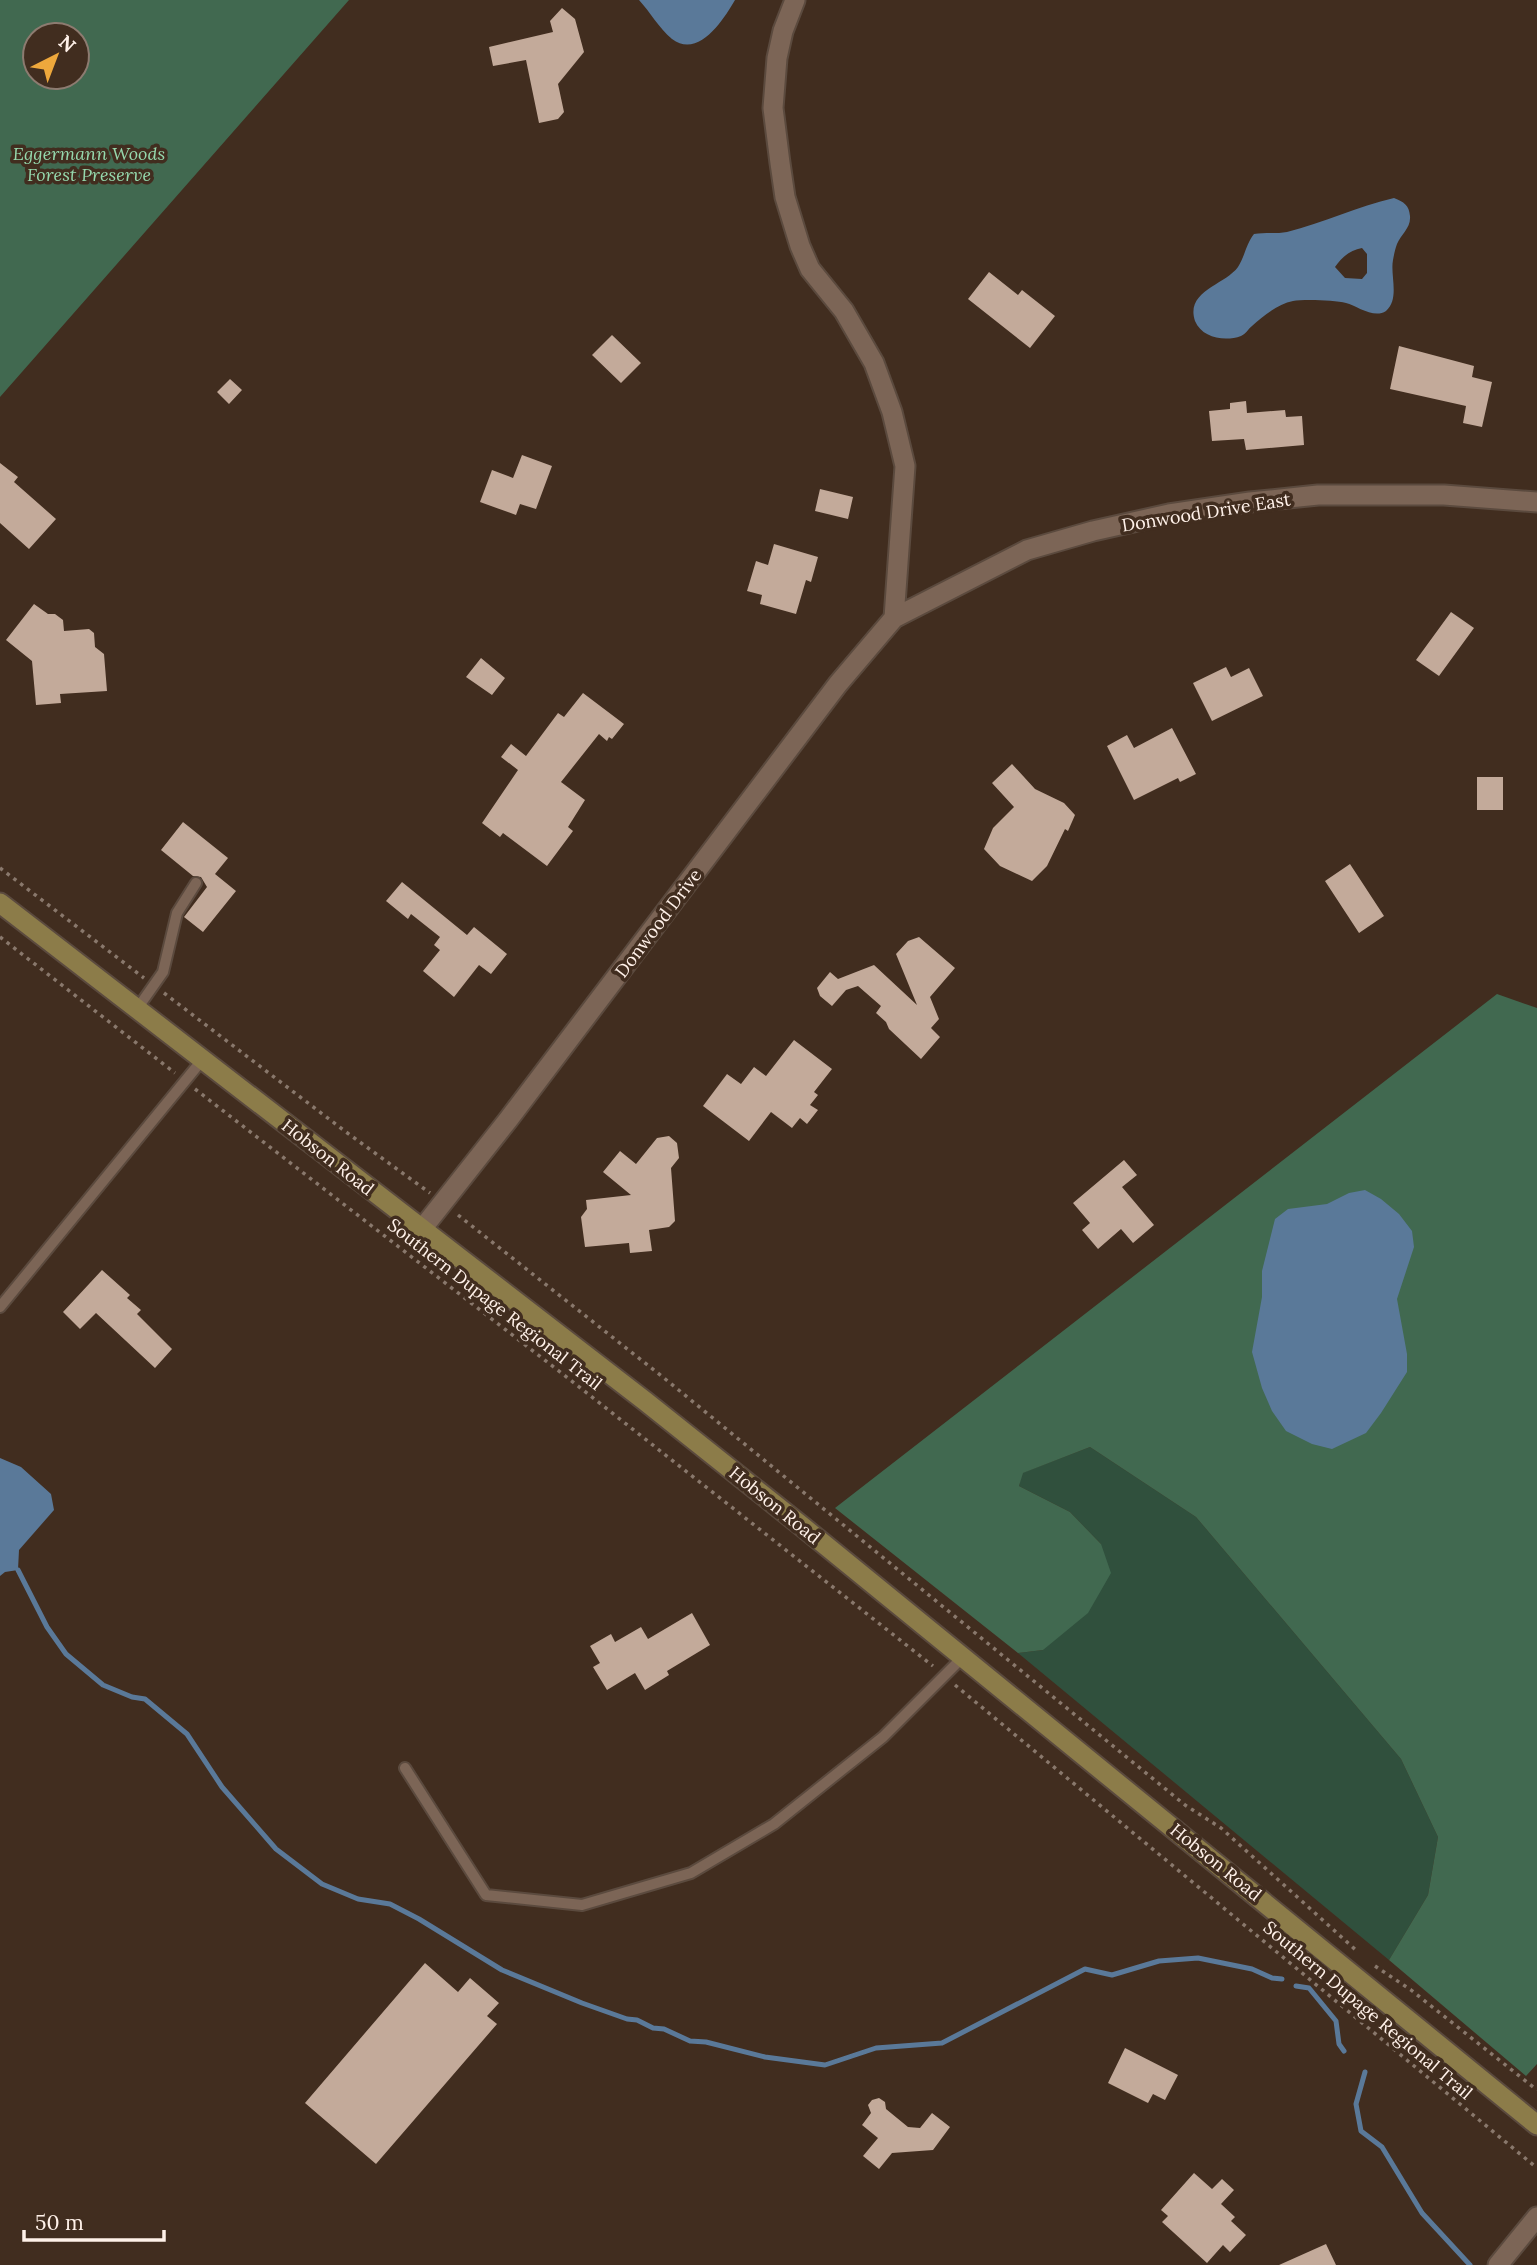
<svg xmlns="http://www.w3.org/2000/svg" width="1537" height="2265" font-family="Lora,serif">
<style>
.green{fill:#30503d}
.forest{fill:#416950;fill-rule:evenodd}
.water{fill:#5a7999;fill-rule:evenodd}
.lines{fill:none;stroke-linecap:round;stroke-linejoin:round}
.stream{stroke:#5a7999;stroke-width:5}
.building{fill:#c3aa9a}
.service-casing{stroke:#5b4a3e;stroke-width:14}
.minor-casing{stroke:#5b4a3e;stroke-width:23}
.secondary-casing{stroke:#5b4a3e;stroke-width:23}
.path{stroke:#89786c;stroke-width:3.5;stroke-dasharray:3.5 5;stroke-linecap:butt}
.service{stroke:#7c6556;stroke-width:10}
.minor{stroke:#7c6556;stroke-width:19}
.secondary{stroke:#8c7c49;stroke-width:19}
.labels{text-anchor:middle;dominant-baseline:central;stroke-width:7;stroke-linejoin:round;paint-order:stroke}
.park-label{font-size:18px;font-style:italic;fill:#95d8ad;stroke:#412d1f}
.street-label{font-size:18px;fill:#fff1e9;stroke:#412d1f}
</style>
<rect width="100%" height="100%" fill="#412d1f"/>
<!-- green -->
<path class="green" d="M1090 1447 1196 1517 1401 1759 1438 1837 1428 1895 1389 1960 1018 1653 1043 1650 1101 1544 1070 1512 1019 1486 1022 1473Z"/>
<!-- forest -->
<path class="forest" d="M0 0H349L0 397ZM77 35V77H35V35Z
M1497 994 1537 1008V2064L1526 2076 1389 1960 1428 1895 1438 1837 1401 1759 1196 1517 1090 1447 1023 1473 1019 1486 1070 1512 1101 1544 1111 1573 1088 1613 1043 1650 1018 1653 835 1508Z"/>
<!-- water -->
<path class="water" d="M639 0H735C724 19 699 59 672 39 659 28 650 12 639 0Z
M1394 198C1404 202 1409 205 1410 216 1411 228 1401 234 1397 244 1395 249 1394 255 1393 260 1390 275 1400 299 1386 311 1374 319 1357 306 1346 303 1335 300 1303 299 1293 301 1278 304 1263 316 1252 326 1248 329 1246 334 1241 336 1225 342 1202 338 1195 321 1185 291 1225 285 1238 267 1245 256 1246 244 1254 234 1265 232 1277 234 1287 232 1323 223 1358 206 1394 198ZM1362 248 1367 254V273L1362 279 1345 278 1335 267C1342 257 1350 250 1362 248Z
M1365 1190 1381 1199 1399 1214 1412 1231 1414 1247 1397 1299 1407 1354V1372L1381 1413 1366 1433 1332 1449 1312 1444 1286 1431 1272 1411 1262 1388 1252 1352 1262 1297V1271L1275 1219 1288 1209 1327 1204 1349 1193Z
M0 1458 21 1467 51 1494 54 1510 19 1550 18 1570 5 1572 0 1576Z"/>
<g class="lines">
<!-- stream -->
<path class="stream" d="M18 1570 47 1627 66 1654 103 1685 132 1697 145 1699 187 1734 222 1787 276 1849 322 1884 358 1899 390 1904 419 1919 502 1970 582 2003 627 2019 637 2020 653 2028 664 2029 690 2041 706 2042 765 2057 825 2065 876 2048 942 2043 1085 1969 1112 1975 1159 1961 1198 1958 1252 1969 1272 1978 1282 1979
M1296 1986 1309 1988 1336 2021 1339 2044 1344 2051
M1365 2072 1356 2104 1361 2131 1382 2147 1422 2213 1470 2265"/>
</g>
<!-- building -->
<path class="building" d="M562 8 575 19 584 52 558 84 564 112 558 119 539 123 526 60 493 66 489 47 553 32 550 21Z
M989 272 1018 295 1022 290 1055 316 1030 348 968 299Z
M612 335 641 363 621 383 592 355Z
M1399 346 1474 366 1472 377 1492 382 1482 427 1463 423 1466 406 1390 389Z
M230 379 242 390 229 404 217 392Z
M1246 401 1247 413 1285 410 1286 417 1302 416 1304 445 1246 450 1244 439 1212 441 1209 411 1230 409V403Z
M522 455 552 466 536 509 520 504 516 515 480 502 492 470 513 478Z
M0 463 18 477 14 482 56 519 29 549 0 523Z
M820 489 853 497 848 519 815 511Z
M774 544 818 557 811 582 806 580 796 614 760 604 762 595 747 591 756 561 768 565Z
M34 604 48 614H55L63 620 64 631 89 629 94 633 95 647 104 654 107 691 60 694 61 703 36 705 32 661 6 640Z
M1451 612 1474 628 1439 676 1416 660Z
M481 658 505 678 492 695 466 677Z
M1226 667 1231 677 1249 668 1263 696 1212 721 1193 683Z
M583 693 624 724 612 739 609 737 607 741 599 734 561 782 585 800 568 827 573 831 547 866 503 833 500 837 482 823 518 770 501 757 511 744 526 756 558 713 564 717Z
M1172 728 1196 774 1180 782 1178 778 1134 800 1107 746 1127 735 1134 748Z
M1012 764 1035 789 1064 803 1075 815 1068 831 1065 829 1047 866 1032 881 1000 866 984 849 993 828 1014 807 992 783Z
M1477 777H1503V810H1477Z
M183 822 228 858 215 874 236 891 203 932 184 917 207 887 201 877 193 876 161 850Z
M1350 864 1384 916 1359 933 1325 881Z
M402 882 467 935 474 927 507 954 491 974 479 965 454 997 423 971 440 950 434 945 440 937 411 914 408 919 386 901Z
M919 937 955 968 930 997 939 1019 931 1028 940 1037 921 1059 889 1029 886 1022 876 1013 881 1006 858 986 846 990 832 1006 820 996 817 988 830 972 838 979 874 965 917 1005 896 954 908 941Z
M794 1040 832 1069 814 1092 818 1095 810 1105 818 1110 807 1124 800 1118 792 1128 771 1112 749 1141 703 1106 727 1074 741 1084 754 1067 766 1076Z
M669 1136 677 1143 679 1158 671 1168 675 1221 669 1227 649 1230 652 1251 630 1253 629 1243 585 1247 581 1217 587 1209 586 1200 631 1195 603 1172 620 1151 636 1164 657 1138Z
M1124 1160 1137 1175 1122 1187 1154 1225 1133 1243 1121 1229 1098 1249 1082 1230 1090 1223 1073 1203Z
M102 1270 130 1295 127 1298 141 1310 137 1314 172 1349 155 1368 96 1313 80 1329 63 1312Z
M692 1613 710 1645 667 1671 669 1675 645 1690 635 1673 607 1690 593 1667 600 1663 590 1646 611 1634 615 1642 641 1627 648 1639Z
M425 1963 458 1992 470 1978 499 2003 487 2016 497 2024 376 2164 305 2103Z
M1125 2048 1178 2075 1165 2100 1153 2094 1148 2103 1108 2083Z
M879 2098 885 2102 886 2109 908 2127 920 2128 932 2113 950 2127 933 2150 892 2153 879 2169 863 2156 878 2138 862 2125 871 2113 868 2105 872 2100Z
M1194 2173 1212 2189 1222 2179 1234 2190 1221 2204 1235 2217 1231 2221 1246 2235 1230 2252 1223 2245 1207 2263 1162 2222 1168 2216 1161 2210Z
M1326 2244 1336 2265H1279Z"/>
<g class="lines">
<!-- service casing -->
<g class="service-casing">
<path id="service" d="M137 1009 163 972 177 913 196 883
M0 1307 203 1059
M405 1768 486 1895 582 1905 691 1873 774 1824 883 1737 963 1657"/>
</g>
<!-- minor casing -->
<g class="minor-casing">
<path id="minor" d="M795 0 783 31 777 58 773 108 780 163 785 197 800 246 810 269 844 311 874 363 892 412 905 466 894 618
M422 1229 508 1120 838 684 894 618 1027 550 1093 531 1169 514 1250 502 1318 495H1444L1537 502
M1498 2265 1537 2217"/>
</g>
<!-- secondary casing -->
<g class="secondary-casing">
<path id="secondary" d="M0 903 645 1401 803 1527 1537 2125"/>
</g>
<!-- path -->
<path class="path" d="M0 868 144 978
M0 937 175 1073
M164 993 346 1132 430 1193
M195 1089 564 1375 933 1666
M458 1215 664 1378 1185 1805 1221 1828 1358 1952
M955 1685 1537 2168
M1375 1966 1411 1990 1537 2090"/>
<!-- service -->
<use href="#service" class="service"/>
<!-- minor -->
<use href="#minor" class="minor"/>
<!-- secondary -->
<use href="#secondary" class="secondary"/>
</g>
<g class="labels">
<!-- park labels -->
<g class="park-label">
<text x="89" y="153">Eggermann Woods<tspan x="89" dy="21">Forest Preserve</tspan></text>
</g>
<!-- street labels -->
<g class="street-label">
<text transform="translate(1206 512) rotate(-9)">Donwood Drive East</text>
<text transform="translate(658 923) rotate(-53)">Donwood Drive</text>
<text transform="translate(328 1157) rotate(38)">Hobson Road</text>
<text transform="translate(495 1304) rotate(38)">Southern Dupage Regional Trail</text>
<text transform="translate(775 1505) rotate(39)">Hobson Road</text>
<text transform="translate(1216 1862) rotate(39)">Hobson Road</text>
<text transform="translate(1368 2010) rotate(40)">Southern Dupage Regional Trail</text>
</g>
</g>
<!-- north arrow -->
<g transform="translate(56 56) rotate(42)"><circle r="33" fill="#412d1f" stroke="#8d7b70" stroke-width="2"/>
<path d="M0-5L12 26L0 18L-12 26Z" fill="#eea83c"/>
<text y="-10" font-size="19" font-weight="bold" text-anchor="middle" fill="#fff1e9">N</text>
</g>
<!-- scale -->
<path d="M24 2230v10h140v-10" fill="none" stroke="#fff1e9" stroke-width="3.5"/>
<text x="35" y="2230" font-size="21" fill="#fff1e9" stroke="#412d1f" stroke-width="5" paint-order="stroke">50 m</text>
</svg>
